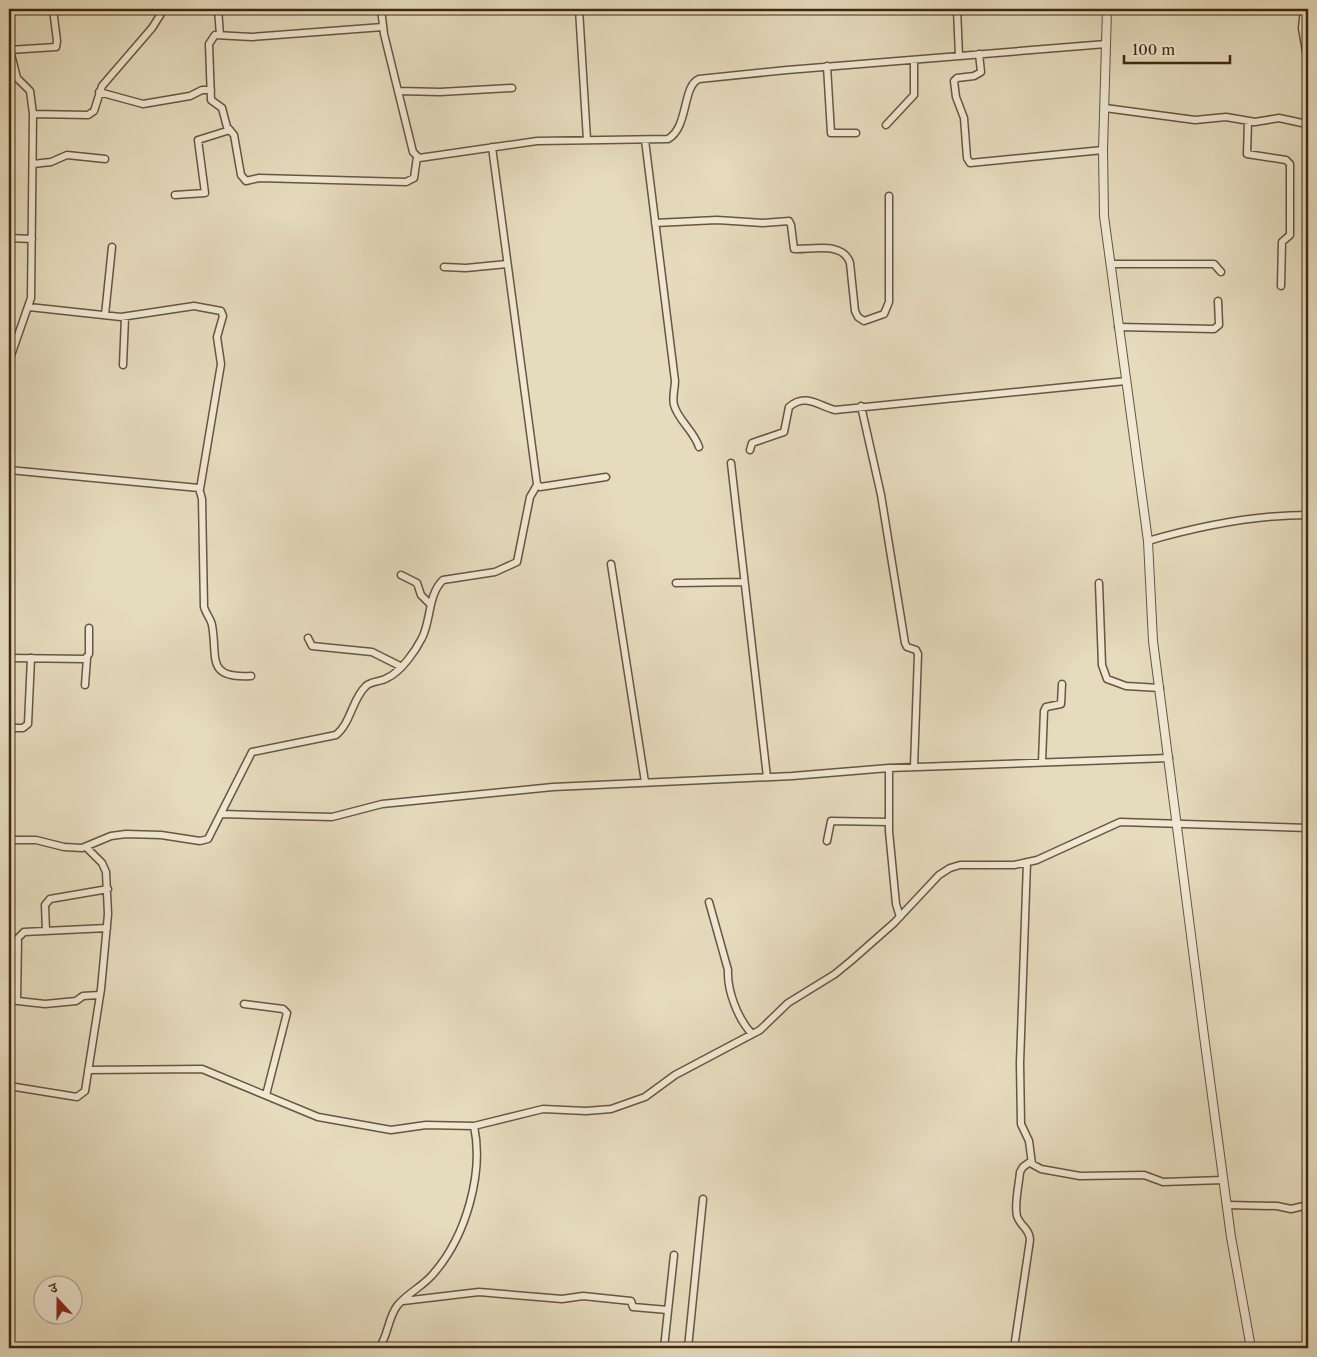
<svg xmlns="http://www.w3.org/2000/svg" width="1317" height="1357" font-family="'Libre Caslon Text','Noto Serif Devanagari',serif">
<style>
.lines{fill:none;stroke-linecap:round;stroke-linejoin:round}
.minor-casing{stroke:#6b553a;stroke-width:9}
.tertiary-casing{stroke:#6b553a;stroke-width:10}
.minor{stroke:#eee8d4;stroke-width:6}
.tertiary{stroke:#eee8d4;stroke-width:8}
</style>
<rect width="100%" height="100%" fill="#e5dbbd"/>
<filter id="stains"><feTurbulence type="fractalNoise" baseFrequency=".004" numOctaves="4"/><feColorMatrix values="0 0 0 0 .2 0 0 0 0 .09 0 0 0 0 .02 0 0 0 .5 -.17"/></filter>
<radialGradient id="worn" r=".72"><stop offset=".6" stop-color="#630" stop-opacity="0"/><stop offset="1" stop-color="#630" stop-opacity=".3"/></radialGradient>
<g class="lines">
<!-- minor casing -->
<g class="minor-casing">
<path id="minor" d="M218 9 220 35
M381 9 384 34 413 152 419 158 537 141 668 139C689 127 682 86 699 79L787 70 1106 44
M579 9 587 140
M957 9 959 56
M1304 9 1302 28 1308 63
M383 27 252 37 215 35 209 44 211 100 222 108 227 127 234 135 241 175 246 181 259 178 406 182 414 178 417 157
M9 50 56 47 57 41 53 9
M10 50 17 78 30 91 33 114 88 115 94 111 102 86 152 28 164 9
M979 54 981 72 974 76 957 78 954 81 956 97 964 118 967 158 970 163 1103 150
M827 66 831 133H856
M398 91 440 92 512 88
M99 92 143 104 190 96 202 90H211
M1105 108 1195 120 1226 117 1255 122 1279 118 1302 123 1308 121
M1248 121 1247 154 1286 160 1290 164V235L1282 242 1281 286
M886 125 914 95V60
M645 140 675 381C675 388 672 397 674 405 678 420 694 431 699 447
M492 147 537 484 540 487 606 477
M33 164 51 162 67 155 105 159
M175 195 205 193 198 140 230 130
M655 223 717 220 763 223 789 221 791 225 794 249C812 250 843 241 850 263L855 311 858 317 864 321 884 314 889 302V196
M9 238 32 239
M1111 264H1214L1221 272
M444 267 466 268 507 264
M29 307 121 317 194 306 221 311 223 316 217 337 221 364 200 489
M105 315 112 247
M1118 327 1214 329 1219 325 1218 301
M9 361 31 298 33 114
M123 365 125 317
M861 406 881 495 905 643 907 647 916 650 918 654 914 767
M750 450 752 443 784 432 789 407C806 392 820 407 835 410L1126 381
M731 463 767 777
M9 470 199 488 202 499 204 607C206 614 211 619 212 625 218 657 205 679 251 676
M1148 541C1200 526 1253 515 1308 515
M611 564 645 782
M401 575 417 583 421 595 431 605
M676 583 743 582
M1099 583 1102 665 1107 679 1126 686 1160 688
M308 638 312 646 372 652 400 666
M9 658 85 659 89 654V628
M85 685 87 658
M9 728H23L28 724 31 658
M1042 762 1044 711 1046 707 1061 704 1062 684
M889 768V831L896 904 900 917
M221 814 332 817 382 804 553 787 792 776 889 768 1169 758
M9 840H36L64 847 82 848 111 836 126 834 161 835 200 841 208 839 252 752 336 735C351 723 352 699 366 686 371 681 381 682 387 678 401 672 416 650 422 638 431 621 428 594 443 580L495 572 517 562 530 497 537 485
M827 841 831 821 889 822
M1027 862 1020 1063 1021 1124 1029 1141 1032 1164 1041 1169 1080 1176 1144 1175 1163 1182 1223 1180
M709 902 728 970C727 991 738 1019 752 1034
M46 931 45 905 50 899 108 889
M9 1000 45 1004 76 1001 83 996 99 995
M17 1001 18 938 24 932 107 928
M244 1004 283 1009 287 1013 266 1095
M88 1070 202 1069 318 1117 391 1130 426 1125 474 1126 543 1109 586 1111 611 1109 645 1097 675 1075 760 1030 788 1003 835 974 852 960 894 923 939 875 950 868 960 865H1014L1037 860 1120 822 1308 828
M9 1086 77 1097 85 1091 101 989 108 914 106 872 102 863 87 848
M1226 1205 1277 1206 1291 1209 1308 1205
M403 1301 479 1292 562 1299 583 1296 631 1301 633 1307 668 1310
M379 1348C388 1336 388 1318 397 1306 407 1293 424 1286 434 1273 466 1236 484 1173 474 1126
M664 1348 674 1255
M688 1348 703 1199
M1014 1348 1030 1240C1030 1229 1020 1226 1017 1216 1014 1204 1019 1185 1020 1172L1023 1167 1030 1162"/>
</g>
<!-- tertiary casing -->
<g class="tertiary-casing">
<path id="tertiary" d="M1107 9 1103 150 1104 216 1148 541 1153 641 1204 1036 1231 1237 1251 1348"/>
</g>
<!-- minor -->
<use href="#minor" class="minor"/>
<!-- tertiary -->
<use href="#tertiary" class="tertiary"/>
</g>
<!-- margin -->
<rect width="1317" height="1357" fill="none" stroke="#e5dbbd" stroke-width="30"/>
<rect x="10" y="10" width="1297" height="1337" fill="none" stroke="#42280f" stroke-width="2.5"/>
<rect x="15" y="15" width="1287" height="1327" fill="none" stroke="#42280f"/>
<!-- north arrow -->
<g transform="translate(58 1300) rotate(339)"><circle r="24" fill="#eee8d4" stroke="#a99b85"/>
<path d="M0-4L9 19L0 12L-9 19Z" fill="#8f2418"/>
<text y="-8" font-size="14" font-weight="bold" text-anchor="middle" fill="#42280f">उ</text>
</g>
<!-- scale -->
<path d="M1124 55v8h106v-8" fill="none" stroke="#42280f" stroke-width="2.5"/>
<text x="1132" y="55" font-size="15" fill="#42280f" stroke="#eee8d4" stroke-width="4" paint-order="stroke">100 m</text>
<rect width="100%" height="100%" filter="url(#stains)"/>
<rect width="100%" height="100%" fill="url(#worn)"/>
</svg>
